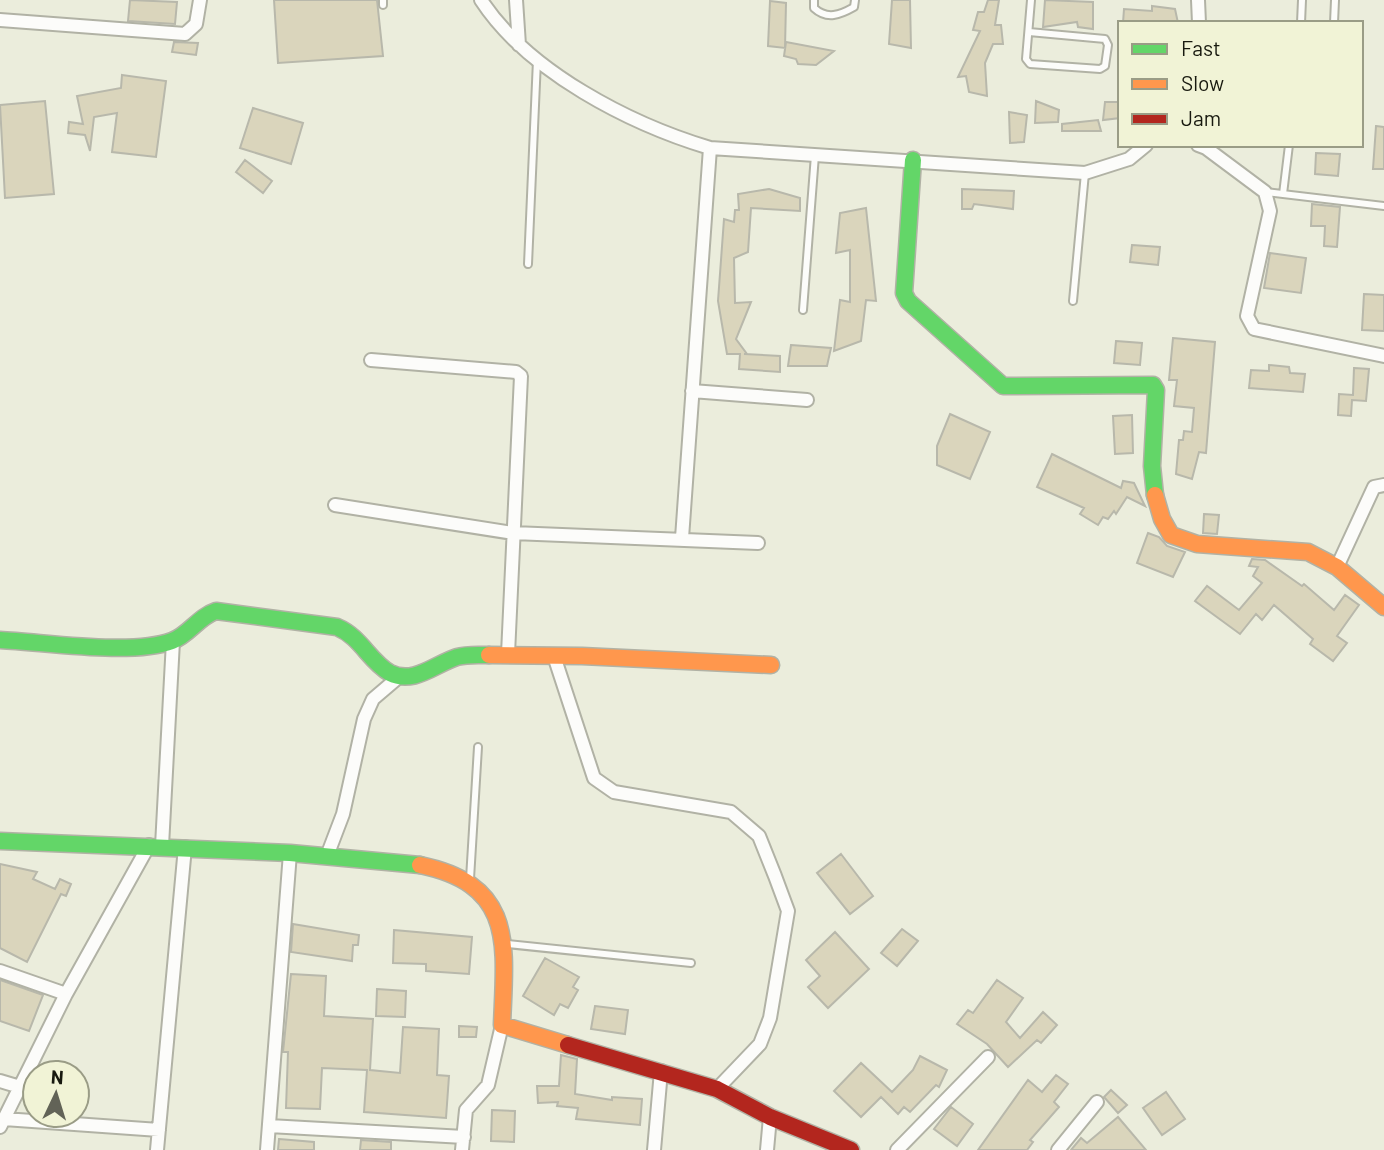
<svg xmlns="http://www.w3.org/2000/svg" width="1384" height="1150" font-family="Barlow,sans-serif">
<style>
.building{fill:#dad5bc;stroke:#b8b8ab;stroke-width:2}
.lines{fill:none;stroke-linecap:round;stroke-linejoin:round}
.lane-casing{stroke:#b1b2a5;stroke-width:10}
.street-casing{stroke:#b1b2a5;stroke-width:16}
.fast-casing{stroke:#b1b2a5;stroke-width:19}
.slow-casing{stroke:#b1b2a5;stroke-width:19}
.jam-casing{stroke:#b1b2a5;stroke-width:19}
.lane{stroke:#fcfcfa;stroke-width:6}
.street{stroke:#fcfcfa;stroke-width:12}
.fast{stroke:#63d668;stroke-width:16}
.slow{stroke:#ff974d;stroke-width:16}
.jam{stroke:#b3261e;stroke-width:16}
</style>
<rect width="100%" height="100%" fill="#ebeddc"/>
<!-- building -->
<path class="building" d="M130 0 177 2 175 24 128 21Z
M274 0H377L383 56 278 63Z
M892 0H910L911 48 889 44Z
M988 0H999L995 25H1001L1003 44H993L985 63 987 96 969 92 966 76 958 77 980 31 973 30 978 12H984Z
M1045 0 1093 2V29L1078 27 1077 22 1043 27Z
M770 1 786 3 785 48 768 46Z
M1152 6 1175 9 1178 23H1123L1124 9 1152 11Z
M174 42 198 43 196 55 172 52Z
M786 42 834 51 816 65 798 64 796 59 784 56Z
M122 75 166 81 156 157 112 152 117 113 94 117 90 151 85 135 68 133 69 122 83 124 77 96 121 88Z
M45 101 54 194 5 198 0 105Z
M1036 101 1059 110 1058 122 1035 123Z
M1105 102H1120V118L1103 120Z
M253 108 303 123 291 164 240 148Z
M1009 112 1027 115 1024 142 1010 143Z
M1098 120 1101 131H1062V124Z
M1376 126 1384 127V169H1373Z
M1316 153 1340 154 1338 176 1315 174Z
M245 160 272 181 263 193 236 172Z
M769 189 800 198V211L751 208 748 252 734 258 735 303 751 302 736 339 747 354H744L780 356V372L739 369 740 354H727L718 301 724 219 734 222 735 210H739L738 194Z
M962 189 1014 191 1013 209 974 204 972 209H962Z
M1312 204 1340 207 1337 247 1324 246 1325 226H1311Z
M866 208 876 301 866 300 861 341 834 351 840 300 850 302V250L836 253 840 213Z
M1132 245 1160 247 1158 265 1130 262Z
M1270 253 1306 258 1301 293 1264 288Z
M1364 294 1384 295V331L1362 330Z
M1173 338 1215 342 1206 453 1199 452 1192 479 1176 474 1179 440H1183L1184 431 1192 432 1194 408 1174 406 1177 380H1169Z
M1116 341 1142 343 1140 365 1114 363Z
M791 345 831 348 827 366H788Z
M1269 365 1289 367 1290 373 1305 374 1303 392 1249 388 1251 370 1269 371Z
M1354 368 1369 369 1366 401 1352 400 1351 416 1338 415 1339 394 1353 395Z
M950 414 990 432 970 479 937 465V446Z
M1132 415 1133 453 1115 454 1113 416Z
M1052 454 1121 488 1123 481 1134 483 1145 506 1127 497 1116 514 1114 511 1108 519 1103 517 1098 525 1080 514 1084 508 1037 487Z
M1204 514 1219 515 1217 534 1203 533Z
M1148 533 1159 537 1167 546 1185 552 1173 577 1137 563Z
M1252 559 1265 560 1302 586 1304 584 1334 610 1345 595 1359 605 1337 636 1347 643 1333 661 1310 644 1313 639 1274 605 1262 620 1256 614 1240 634 1195 601 1207 586 1239 610 1262 583 1253 576 1258 567 1249 566Z
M841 854 873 896 850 914 817 873Z
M0 864 37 872 33 879 55 889 60 879 71 884 66 896 61 894 27 962 0 948Z
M293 924 359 935 358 945H353L352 961 291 952Z
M902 929 918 941 897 966 881 953Z
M394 930 472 937 469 974 426 971V964L393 963Z
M835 932 869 969 828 1008 808 987 820 976 806 960Z
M545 958 579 977 573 987 578 990 568 1008 560 1004 554 1015 523 996Z
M291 974 326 976 324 1016 373 1019 370 1070 400 1073 403 1027 439 1029 437 1075 449 1076 446 1118 364 1112 367 1070 322 1068 320 1109 286 1108 288 1052H283Z
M0 980 43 995 29 1031 0 1021Z
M997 980 1023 998 1006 1022 1020 1038 1043 1012 1057 1025 1041 1043 1037 1040 1008 1067 987 1044 957 1024 968 1010 973 1013Z
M377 989 406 991 405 1017 376 1016Z
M595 1006 628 1010 625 1034 591 1029Z
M459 1026 477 1027 476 1037H459Z
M561 1055 577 1059 575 1094 612 1100V1097L642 1099 640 1125 576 1119 578 1108 557 1106 558 1102 538 1103 537 1086H559Z
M920 1056 947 1070 939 1087 936 1085 910 1112 904 1107 898 1114 881 1097 861 1117 834 1091 861 1063 892 1092 913 1070Z
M1056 1075 1068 1084 1054 1102 1059 1107 1030 1140 1033 1142 1027 1150H978L1028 1080 1042 1092Z
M1111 1090 1127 1105 1118 1113 1104 1097Z
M1166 1092 1185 1119 1162 1135 1143 1108Z
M951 1107 973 1124 957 1146 934 1129Z
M492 1110 515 1111 514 1142 491 1141Z
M1118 1117 1146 1150H1071L1081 1138 1087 1143Z
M279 1139 314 1142V1150H278Z
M361 1140 391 1142V1150H360Z"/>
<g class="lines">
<!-- lane casing -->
<g class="lane-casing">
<path id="lane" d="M814 0V8C827 20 840 15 854 7L855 0
M383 5V0
M1301 23 1302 0
M1334 23 1335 0
M1029 32 1105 39 1108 45 1105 66 1100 69 1030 64 1026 59 1031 0
M1265 192 1384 206
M1283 194 1289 145
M528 264 537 60
M1073 301 1085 173
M803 310 815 155
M470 879 478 747
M507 944 691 963"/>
</g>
<!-- street casing -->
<g class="street-casing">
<path id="street" d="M481 0C528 72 630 124 710 148L1085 173 1129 159 1146 145
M516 0 519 45
M1198 0 1199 23
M0 20 185 34 196 24 200 0
M1198 145 1206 148 1265 192 1270 211 1247 316 1254 329 1384 356
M371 360 516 372 521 376 508 654
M692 391 807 400
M335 505 513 533 758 543
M682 538 710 148
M1337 567 1374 487 1384 485
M554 656 594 778 614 792 731 812 759 836 775 876 788 911 770 1018 760 1044 717 1089
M162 846 173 641
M327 856 343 814 364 719 373 699 400 676
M0 971 66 994
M0 1081 20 1087
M4 1119 159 1130
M269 1126 464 1137
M0 1127 66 994 149 845
M157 1150 185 847
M267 1150 290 853
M462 1150 466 1110 488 1085 502 1025
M654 1150 661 1071
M767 1150 770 1117
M897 1150 988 1057
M1058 1150 1097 1102"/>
</g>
<!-- fast casing -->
<g class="fast-casing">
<path id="fast" d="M913 160 904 293 908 301 1003 386 1153 385 1156 390 1152 466 1155 495
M0 640C45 642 131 656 172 641 189 635 198 617 216 611L337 627C361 637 369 661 390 673 414 685 435 664 457 657 467 654 478 655 489 655
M0 841 290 853 420 865"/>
</g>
<!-- slow casing -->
<g class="slow-casing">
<path id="slow" d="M1155 495 1162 519 1171 535 1197 544 1308 552 1337 567 1384 607
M489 655 582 656 771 665
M420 865C516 885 505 945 502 1025L568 1045"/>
</g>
<!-- jam casing -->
<g class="jam-casing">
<path id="jam" d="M568 1045 717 1089 770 1117 851 1150"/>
</g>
<!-- lane -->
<use href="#lane" class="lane"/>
<!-- street -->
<use href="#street" class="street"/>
<!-- fast -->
<use href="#fast" class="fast"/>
<!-- slow -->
<use href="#slow" class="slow"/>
<!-- jam -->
<use href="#jam" class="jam"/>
</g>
<!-- legend -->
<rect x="1118" y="21" width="245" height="126" fill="#f1f3d6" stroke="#9a9c86" stroke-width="2"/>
<rect x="1132" y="44" width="35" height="10" fill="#63d668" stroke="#9a9c86" stroke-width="2"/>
<text x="1181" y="56" font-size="21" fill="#18190f">Fast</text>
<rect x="1132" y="79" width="35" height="10" fill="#ff974d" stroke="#9a9c86" stroke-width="2"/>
<text x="1181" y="91" font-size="21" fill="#18190f">Slow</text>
<rect x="1132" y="114" width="35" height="10" fill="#b3261e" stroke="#9a9c86" stroke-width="2"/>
<text x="1181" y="126" font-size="21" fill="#18190f">Jam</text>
<!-- north arrow -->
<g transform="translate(56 1094) rotate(4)"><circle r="33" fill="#f1f3d6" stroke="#9a9c86" stroke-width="2"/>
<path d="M0-5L12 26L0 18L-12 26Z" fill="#626357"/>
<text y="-10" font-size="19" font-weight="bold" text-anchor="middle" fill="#18190f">N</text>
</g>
</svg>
